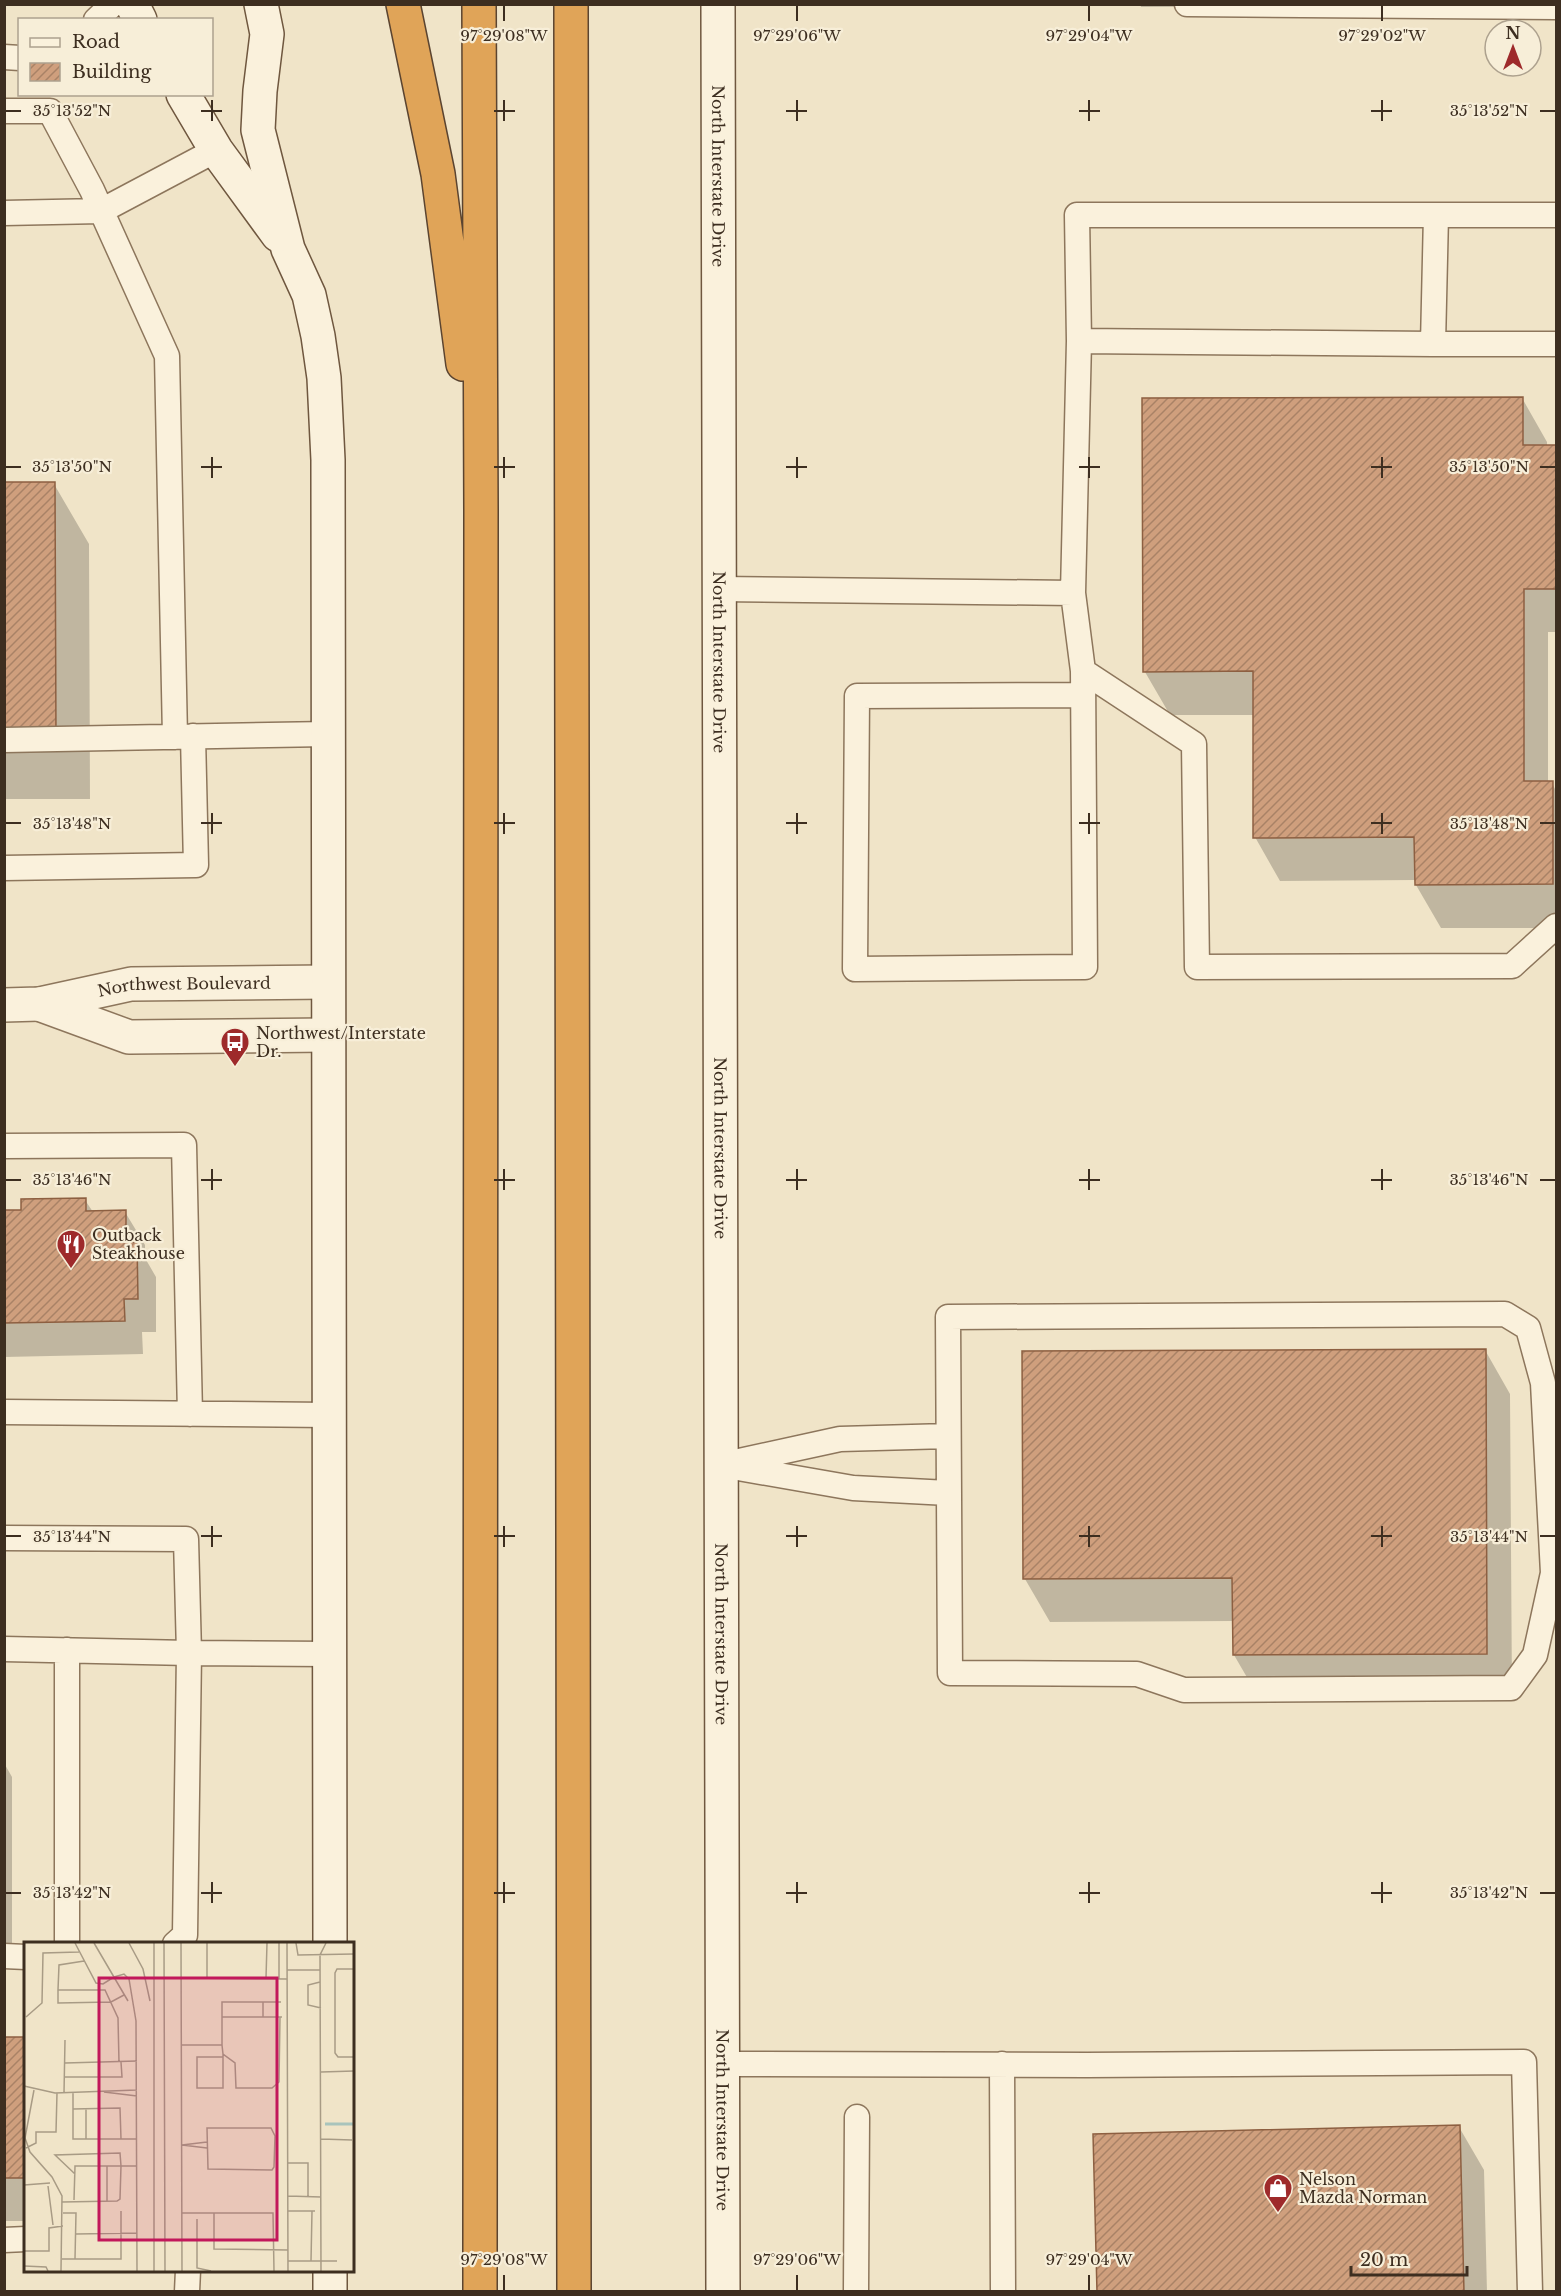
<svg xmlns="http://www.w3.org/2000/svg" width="1561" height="2296" font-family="'Libre Baskerville',serif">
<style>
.shadow{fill:#0003}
.building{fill:url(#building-hatch);stroke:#8d5f41;stroke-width:1.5}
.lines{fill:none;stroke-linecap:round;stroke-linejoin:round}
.service-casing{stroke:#8d765c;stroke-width:27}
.minor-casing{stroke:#8d765c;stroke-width:36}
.secondary-casing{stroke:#6f573f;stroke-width:36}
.motorway-casing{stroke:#5b4430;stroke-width:36}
.service{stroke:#faf1dc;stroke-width:24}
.minor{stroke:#faf1dc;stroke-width:33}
.secondary{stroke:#faf1dc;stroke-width:33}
.motorway{stroke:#e0a458;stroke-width:33}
.ticks{fill:none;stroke:#3d2e20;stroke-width:2}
.labels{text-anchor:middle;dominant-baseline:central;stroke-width:4.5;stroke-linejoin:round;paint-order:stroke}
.street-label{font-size:16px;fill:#3d2e20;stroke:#f7eed8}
.poi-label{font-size:16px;fill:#3d2e20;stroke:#f7eed8;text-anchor:start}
.inset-river{fill:none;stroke:#a9c4bc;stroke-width:3}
.inset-road{fill:none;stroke:#a89b85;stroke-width:1.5}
.view{fill:#c2185b;fill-opacity:0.15;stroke:#c2185b;stroke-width:3}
.inset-edge{fill:none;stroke:#3d2e20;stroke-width:3}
.ticks-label{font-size:15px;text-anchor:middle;fill:#3d2e20;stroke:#f7eed8;stroke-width:4.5;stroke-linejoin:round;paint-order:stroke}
</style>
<defs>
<pattern id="building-hatch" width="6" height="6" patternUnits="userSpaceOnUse" patternTransform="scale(1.5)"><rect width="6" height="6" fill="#cf9f7d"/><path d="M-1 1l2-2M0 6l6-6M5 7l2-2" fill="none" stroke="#a98266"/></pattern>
</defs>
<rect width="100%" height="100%" fill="#f0e4c8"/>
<!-- shadow -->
<path class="shadow" d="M1140 4H1420V6L1141 7Z
M1522 398 1547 442V446H1556V632H1548V783H1552L1556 791V928H1441L1416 885V880L1280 881 1255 837 1254 715H1170L1145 672Z
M4 484H54L89 544 90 799H4Z
M85 1200 93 1212H125L145 1245V1258L156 1277V1332H142L143 1354 4 1357V1212L23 1211Z
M1485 1350 1510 1394 1512 1697 1259 1698 1234 1655V1621L1050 1622 1025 1579Z
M4 1763 12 1777V1958H4Z
M4 2038H26V2221H4Z
M1459 2127 1484 2170 1487 2292H1099Z"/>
<!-- building -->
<path class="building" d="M1523 397V445H1556V589H1524V781H1553V884L1415 885 1414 837 1253 838V671L1143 672 1142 398Z
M4 482H55L56 739H4Z
M86 1198V1211L126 1210V1242H137L138 1299H124L125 1321 4 1323V1210H21V1199Z
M1486 1349 1487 1654 1233 1655 1232 1578 1023 1579 1022 1351Z
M4 2037H26V2178H4Z
M1460 2125 1464 2292H1097L1093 2134Z"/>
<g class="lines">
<!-- service casing -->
<g class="service-casing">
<path id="service" d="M1187 4 1556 7
M96 20 113 4
M4 57 20 58
M4 111H50L92 190 167 356 175 737
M4 213 101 211 216 150
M1436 215 1433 344H1556
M1079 341 1433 344
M719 589 1073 593 1079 341 1077 215H1556
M1073 593 1083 671 1194 744 1197 967 1512 966 1556 926
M1083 671 1085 967 855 969 857 696 1083 695
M4 740 328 734
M4 868 196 865 193 736
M4 1146 184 1145 190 1414
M1505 1314 1528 1328 1543 1383 1553 1573 1535 1655 1511 1688 1184 1690 1137 1674 950 1673 948 1317Z
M4 1412 329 1415
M948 1436 840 1439 721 1465 853 1488 948 1493
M4 1538 186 1539 189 1653 4 1649
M67 1650V1944
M175 1944 185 1935 189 1653 329 1654
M4 1956 26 1957
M724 2064 1087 2065 1524 2062 1530 2292
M1002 2064 1003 2292
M4 2240 26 2239
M187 2292 188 2270
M856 2292 857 2117"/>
</g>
<!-- minor casing -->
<g class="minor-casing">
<g id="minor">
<path d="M39 1004 129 1037 328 1035"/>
<path id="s1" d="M4 1005 39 1004 131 984 328 982"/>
</g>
</g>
<!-- secondary casing -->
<g class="secondary-casing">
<g id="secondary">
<path d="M132 4 140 20"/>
<path d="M261 4 267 34 260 91 258 130 288 249 309 295 318 336 324 378 328 460 330 1944"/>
<path id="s2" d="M718 4 723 2292"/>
<path d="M183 94 216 150 278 235"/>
<path d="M330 2270V2292"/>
</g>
</g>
<!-- motorway casing -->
<g class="motorway-casing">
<path id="motorway" d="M403 4 438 174 463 364
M479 4 481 509 480 2292
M571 4 574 2292"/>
</g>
<!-- service -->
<use href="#service" class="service"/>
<!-- minor -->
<use href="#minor" class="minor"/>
<!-- secondary -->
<use href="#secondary" class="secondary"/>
<!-- motorway -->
<use href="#motorway" class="motorway"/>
</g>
<!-- ticks -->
<path class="ticks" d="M504 6V21M797 6V21M1089 6V21M1382 6V21M212 100V121M504 100V121M797 100V121M1089 100V121M1382 100V121M6 111H21M201 111H222M494 111H515M786 111H807M1079 111H1100M1371 111H1392M1540 111H1555M212 457V478M504 457V478M797 457V478M1089 457V478M1382 457V478M6 467H21M201 467H222M494 467H515M786 467H807M1079 467H1100M1371 467H1392M1540 467H1555M212 813V834M504 813V834M797 813V834M1089 813V834M1382 813V834M6 823H21M201 823H222M494 823H515M786 823H807M1079 823H1100M1371 823H1392M1540 823H1555M212 1169V1190M504 1169V1190M797 1169V1190M1089 1169V1190M1382 1169V1190M6 1180H21M201 1180H222M494 1180H515M786 1180H807M1079 1180H1100M1371 1180H1392M1540 1180H1555M212 1526V1547M504 1526V1547M797 1526V1547M1089 1526V1547M1382 1526V1547M6 1536H21M201 1536H222M494 1536H515M786 1536H807M1079 1536H1100M1371 1536H1392M1540 1536H1555M212 1882V1903M504 1882V1903M797 1882V1903M1089 1882V1903M1382 1882V1903M6 1893H21M201 1893H222M494 1893H515M786 1893H807M1079 1893H1100M1371 1893H1392M1540 1893H1555M504 2275V2290M797 2275V2290M1089 2275V2290"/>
<!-- icons -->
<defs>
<g id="bus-pin" transform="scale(1.5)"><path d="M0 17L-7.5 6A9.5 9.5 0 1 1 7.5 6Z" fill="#9e2a2b" stroke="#f7eed8"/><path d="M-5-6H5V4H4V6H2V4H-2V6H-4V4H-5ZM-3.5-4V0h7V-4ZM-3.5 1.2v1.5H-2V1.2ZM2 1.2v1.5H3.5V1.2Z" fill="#fff"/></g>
<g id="restaurant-pin" transform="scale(1.5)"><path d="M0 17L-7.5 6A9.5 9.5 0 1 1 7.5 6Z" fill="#9e2a2b" stroke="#f7eed8"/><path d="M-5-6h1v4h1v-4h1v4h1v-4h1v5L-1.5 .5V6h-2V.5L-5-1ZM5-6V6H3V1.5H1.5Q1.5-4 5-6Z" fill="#fff"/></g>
<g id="shop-pin" transform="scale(1.5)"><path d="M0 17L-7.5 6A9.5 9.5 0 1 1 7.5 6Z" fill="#9e2a2b" stroke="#f7eed8"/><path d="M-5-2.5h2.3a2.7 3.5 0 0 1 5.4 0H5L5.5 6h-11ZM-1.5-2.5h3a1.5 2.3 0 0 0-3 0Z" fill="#fff"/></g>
</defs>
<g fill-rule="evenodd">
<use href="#bus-pin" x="235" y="1042"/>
<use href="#restaurant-pin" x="71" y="1244"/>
<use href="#shop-pin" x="1278" y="2188"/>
</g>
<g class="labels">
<!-- street labels -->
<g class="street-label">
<text stroke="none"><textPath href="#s2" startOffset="172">North Interstate Drive</textPath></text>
<text stroke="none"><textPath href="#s2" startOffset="658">North Interstate Drive</textPath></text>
<text stroke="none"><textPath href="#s1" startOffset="182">Northwest Boulevard</textPath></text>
<text stroke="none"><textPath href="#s2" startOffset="1144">North Interstate Drive</textPath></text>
<text stroke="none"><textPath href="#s2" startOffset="1630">North Interstate Drive</textPath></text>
<text stroke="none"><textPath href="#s2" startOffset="2116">North Interstate Drive</textPath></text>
</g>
<!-- poi labels -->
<g class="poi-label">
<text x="256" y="1033">Northwest/Interstate<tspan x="256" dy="18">Dr.</tspan></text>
<text x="92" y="1235">Outback<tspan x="92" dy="18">Steakhouse</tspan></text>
<text x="1299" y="2179">Nelson<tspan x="1299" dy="18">Mazda Norman</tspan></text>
</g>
</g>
<!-- overview -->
<g transform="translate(24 1942)">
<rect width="330" height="330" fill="#f0e4c8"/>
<path class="inset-river" d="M301 182H330"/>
<path class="inset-road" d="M51 1 72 41 79 42 90 35M70 1 104 59M105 1 119 27 126 59M130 1V329M140 1 141 329M157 1 158 329M183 1V36M255 1V37M263 1 264 329M272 1 274 13 330 12M60 19 35 23 34 48H81L94 76 95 120M330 27H313L311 31V111L314 115H330M263 28H296M90 35 100 32 105 37 112 79 113 329M157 36 263 37M242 36 243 1M296 40 284 43V63L297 66M34 48V61L87 60 100 53M239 60V75H258M2 75 18 61 19 11 55 10M198 75H239M157 103H198V60H257M198 103 199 112 211 121 212 146H248L255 140 256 75M199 112V146H173V115H199M41 121 113 119M297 130 330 129M40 135H98L97 120M0 144 31 151 113 148M10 148 1 196 6 210 28 235 38 254 37 329M80 150 113 154M40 151 41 98M49 151V197H113M49 167 96 166 97 197M62 167V197M183 186H247L251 194 250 225 248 228 184 227ZM297 197 328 198M183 200 158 203 183 206M2 206 12 201V190H32L33 151M264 221H284V255M83 224V259M0 243 26 241M24 244 29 283M264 254 297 255M50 258 51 224H97L96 211 31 213 51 232M38 260 93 259 96 257 97 224H113M264 269H291M158 271H249L250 329M190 271V307L264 308M173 277V326L187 329M52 292 113 291M0 309H25V286L39 284M38 317H51L52 271H39M51 317H97V269M264 319H313M287 319 288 269M0 324 22 325 24 329M297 329 296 13 302 1"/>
<path class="view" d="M75 36H253V298H75Z"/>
<rect width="330" height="330" class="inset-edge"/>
</g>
<g class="ticks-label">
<text x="504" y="41">97°29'08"W</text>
<text x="797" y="41">97°29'06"W</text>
<text x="1089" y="41">97°29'04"W</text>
<text x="1382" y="41">97°29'02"W</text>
<text x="72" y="116">35°13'52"N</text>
<text x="1489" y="116">35°13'52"N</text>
<text x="72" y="472">35°13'50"N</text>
<text x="1489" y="472">35°13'50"N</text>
<text x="72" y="829">35°13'48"N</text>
<text x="1489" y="829">35°13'48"N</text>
<text x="72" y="1185">35°13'46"N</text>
<text x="1489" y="1185">35°13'46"N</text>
<text x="72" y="1542">35°13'44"N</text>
<text x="1489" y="1542">35°13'44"N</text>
<text x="72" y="1898">35°13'42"N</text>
<text x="1489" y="1898">35°13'42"N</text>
<text x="504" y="2265">97°29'08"W</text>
<text x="797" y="2265">97°29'06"W</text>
<text x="1089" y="2265">97°29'04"W</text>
</g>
<!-- border -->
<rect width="1561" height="2296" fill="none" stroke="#3d2e20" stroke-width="12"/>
<!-- legend -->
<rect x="18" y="18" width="195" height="78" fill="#f7eed8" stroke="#ada18e" stroke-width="1.5"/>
<rect x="30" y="38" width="30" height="9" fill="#faf1dc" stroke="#ada18e" stroke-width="1.5"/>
<text x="72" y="48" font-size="18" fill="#3d2e20">Road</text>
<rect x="30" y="63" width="30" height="18" fill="url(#building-hatch)" stroke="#ada18e" stroke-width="1.5"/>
<text x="72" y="78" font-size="18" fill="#3d2e20">Building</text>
<!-- north arrow -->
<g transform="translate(1513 48)"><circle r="28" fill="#f7eed8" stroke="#ada18e" stroke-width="1.5"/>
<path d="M0-4.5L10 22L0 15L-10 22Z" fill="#9e2a2b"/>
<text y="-9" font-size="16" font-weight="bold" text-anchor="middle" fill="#3d2e20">N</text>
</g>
<!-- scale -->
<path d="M1351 2266v9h116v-9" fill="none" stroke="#3d2e20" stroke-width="3"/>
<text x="1360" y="2266" font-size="18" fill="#3d2e20" stroke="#f7eed8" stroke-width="4.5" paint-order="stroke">20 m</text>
</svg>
